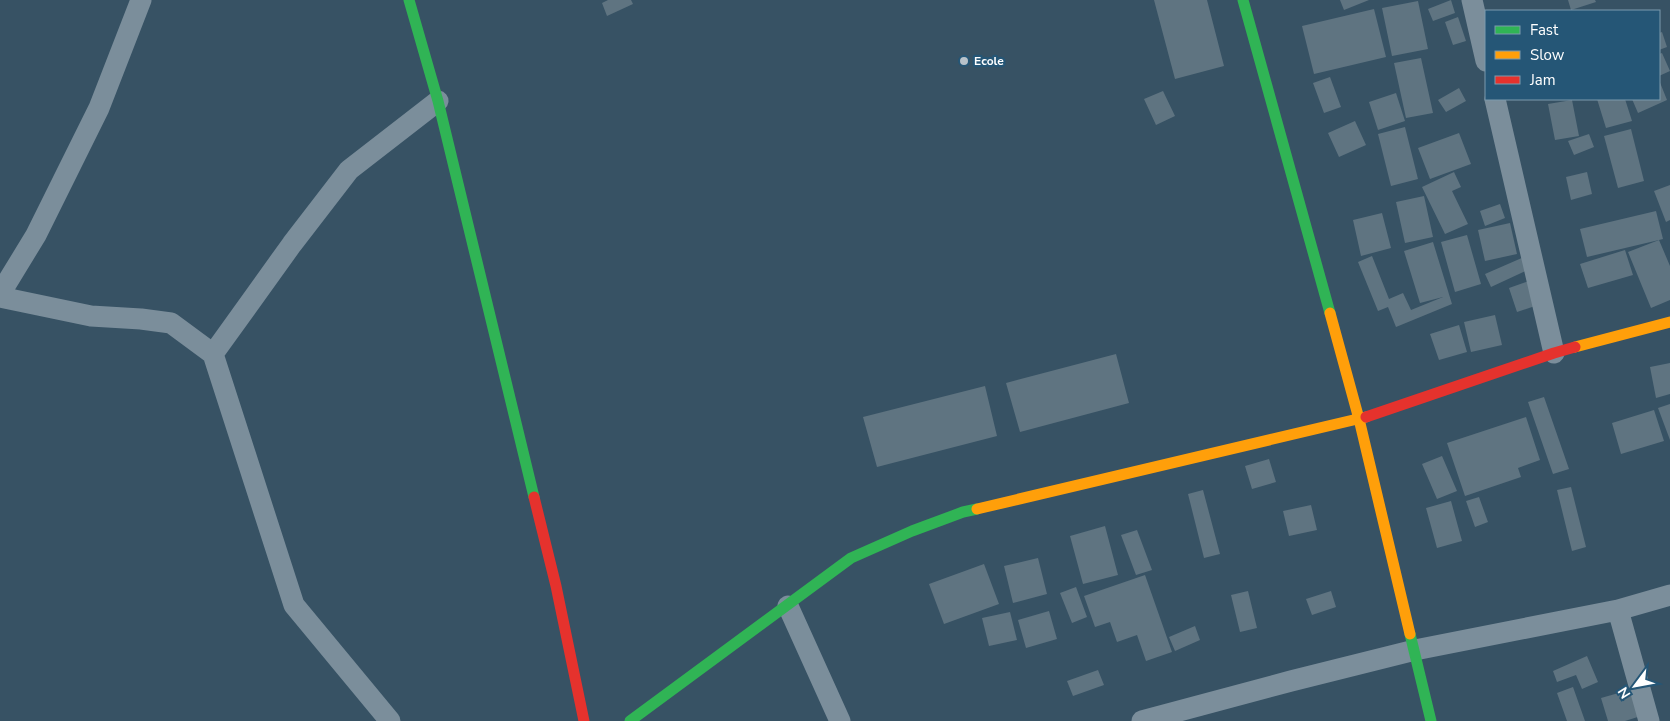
<svg xmlns="http://www.w3.org/2000/svg" width="1670" height="721" font-family="'Nunito Sans',sans-serif">
<style>
.building{fill:#5f7481}
.lines{fill:none;stroke-linecap:round;stroke-linejoin:round}
.street{stroke:#7b8e9b;stroke-width:21}
.fast{stroke:#30b455;stroke-width:11}
.slow{stroke:#ff9f0a;stroke-width:11}
.jam{stroke:#e5322d;stroke-width:11}
.poi-dot{fill:#b9c2c9;stroke:#255676;stroke-width:2}
.labels{text-anchor:middle;dominant-baseline:central;stroke-width:4.5;stroke-linejoin:round;paint-order:stroke}
.poi-label{font-size:12px;font-weight:bold;fill:#fff;stroke:#255676;text-anchor:start}
</style>
<rect width="100%" height="100%" fill="#375264"/>
<!-- building -->
<path class="building" d="M608 0H631L633 4 607 16 602 3Z
M1154 0H1207L1224 66 1175 79Z
M1340 0H1369L1344 10Z
M1451 0 1455 13 1433 21 1428 9Z
M1568 0H1595L1596 2 1571 10Z
M1418 1 1428 49 1392 56 1382 8Z
M1374 9 1386 57 1314 74 1302 26Z
M1458 17 1466 41 1453 45 1445 22Z
M1662 32 1667 47 1659 50V33Z
M1662 53 1670 71 1659 76V54Z
M1421 58 1433 113 1406 118 1394 63Z
M1330 77 1341 107 1324 113 1313 83Z
M1659 80 1667 100 1638 113 1632 99H1659Z
M1459 88 1466 101 1446 112 1438 100Z
M1163 91 1175 116 1156 125 1144 99Z
M1396 93 1405 121 1378 130 1369 102Z
M1597 99H1625L1632 121 1606 128Z
M1572 100 1579 136 1555 140 1548 104Z
M1355 121 1366 145 1339 157 1328 133Z
M1405 127 1418 179 1391 186 1378 134Z
M1631 129 1644 181 1618 188 1604 136Z
M1459 133 1471 164 1430 179 1418 148Z
M1589 134 1594 147 1574 155 1568 141Z
M1454 172 1461 187 1452 191 1468 224 1445 234 1422 187Z
M1587 172 1592 194 1571 200 1566 177Z
M1670 185V220L1666 222 1654 191Z
M1424 196 1433 237 1405 243 1396 202Z
M1500 204 1505 218 1485 226 1480 211Z
M1656 211 1663 239 1659 240 1670 266V300L1651 308 1628 252 1659 240 1587 257 1580 229Z
M1382 213 1391 248 1361 256 1353 220Z
M1510 223 1517 254 1485 261 1478 230Z
M1467 235 1481 284 1455 292 1441 242Z
M1433 242 1452 304 1396 327 1388 307 1378 311 1358 262 1372 256 1389 299 1403 293 1411 310 1443 297 1420 303 1404 251Z
M1625 250 1633 275 1588 288 1580 264Z
M1524 257 1530 269 1491 287 1485 274Z
M1529 281 1538 305 1517 312 1509 288Z
M1495 315 1502 345 1471 352 1464 322Z
M1459 325 1467 352 1439 360 1430 334Z
M1116 354 1129 403 1020 432 1006 383Z
M1670 363V394L1656 398 1650 367Z
M985 386 997 436 877 467 863 417Z
M1544 397 1569 469 1553 474 1528 402Z
M1670 404V440L1658 408Z
M1654 410 1664 441 1621 454 1612 423Z
M1526 417 1540 460 1518 468 1521 477 1465 496 1447 443Z
M1442 456 1457 491 1437 499 1422 464Z
M1269 459 1276 482 1252 489 1245 466Z
M1571 487 1586 547 1572 551 1557 490Z
M1203 490 1220 554 1204 558 1188 494Z
M1479 497 1488 522 1475 527 1466 501Z
M1451 501 1462 541 1437 548 1426 508Z
M1311 505 1317 530 1289 536 1283 511Z
M1105 526 1118 575 1083 584 1070 536Z
M1137 530 1152 570 1136 575 1121 535Z
M1038 558 1047 594 1013 603 1004 566Z
M984 564 999 604 944 624 929 584Z
M1145 575 1172 652 1146 661 1137 635 1117 642 1110 622 1095 627 1084 596Z
M1076 587 1087 617 1072 623 1060 593Z
M1248 591 1257 628 1240 632 1231 595Z
M1331 591 1336 607 1312 615 1306 599Z
M1049 611 1057 639 1026 648 1018 620Z
M1010 612 1017 640 989 646 982 618Z
M1195 626 1200 640 1175 651 1169 637Z
M1587 656 1598 682 1582 689 1576 675 1557 682 1553 671Z
M1098 670 1104 685 1073 696 1067 681Z
M1573 687 1585 721H1567L1557 693Z
M1636 688 1644 715 1625 721H1608L1601 698Z"/>
<g class="lines">
<!-- street -->
<path class="street" d="M1472 0 1486 61
M1495 99 1554 353
M0 294 36 235 99 108 141 0
M0 297 91 316 141 319 171 323 213 354 292 244 349 170 438 101
M213 354 294 605 390 721
M788 606 840 721
M1618 610 1649 721
M1142 721 1291 681 1415 650 1618 610 1670 595"/>
<!-- fast -->
<path class="fast" d="M409 0 438 101 534 497
M1243 0 1330 313
M1410 634 1431 721
M630 721 851 558 912 531 963 512 977 509"/>
<!-- slow -->
<path class="slow" d="M1330 313 1359 419 1410 634
M1575 347 1670 322
M977 509 1366 417"/>
<!-- jam -->
<path class="jam" d="M1366 417 1554 353 1575 347
M534 497 556 586 584 721"/>
</g>
<!-- markers -->
<circle class="poi-dot" cx="964" cy="61" r="5"/>
<g class="labels">
<!-- poi labels -->
<g class="poi-label">
<text x="974" y="61">Ecole</text>
</g>
</g>
<!-- legend -->
<rect x="1485" y="10" width="175" height="90" fill="#255676" stroke="#7c9aad"/>
<rect x="1495" y="26" width="25" height="8" fill="#30b455" stroke="#7c9aad"/>
<text x="1530" y="35" font-size="15" fill="#ffffff">Fast</text>
<rect x="1495" y="51" width="25" height="8" fill="#ff9f0a" stroke="#7c9aad"/>
<text x="1530" y="60" font-size="15" fill="#ffffff">Slow</text>
<rect x="1495" y="76" width="25" height="8" fill="#e5322d" stroke="#7c9aad"/>
<text x="1530" y="85" font-size="15" fill="#ffffff">Jam</text>
<!-- north arrow -->
<g transform="translate(1635 686) rotate(238)" stroke="#255676" stroke-width="4" paint-order="stroke">
<path d="M0-4L9 19L0 12L-9 19Z" fill="#ffffff"/>
<text y="-8" font-size="14" font-weight="bold" text-anchor="middle" fill="#ffffff">N</text>
</g>
</svg>
